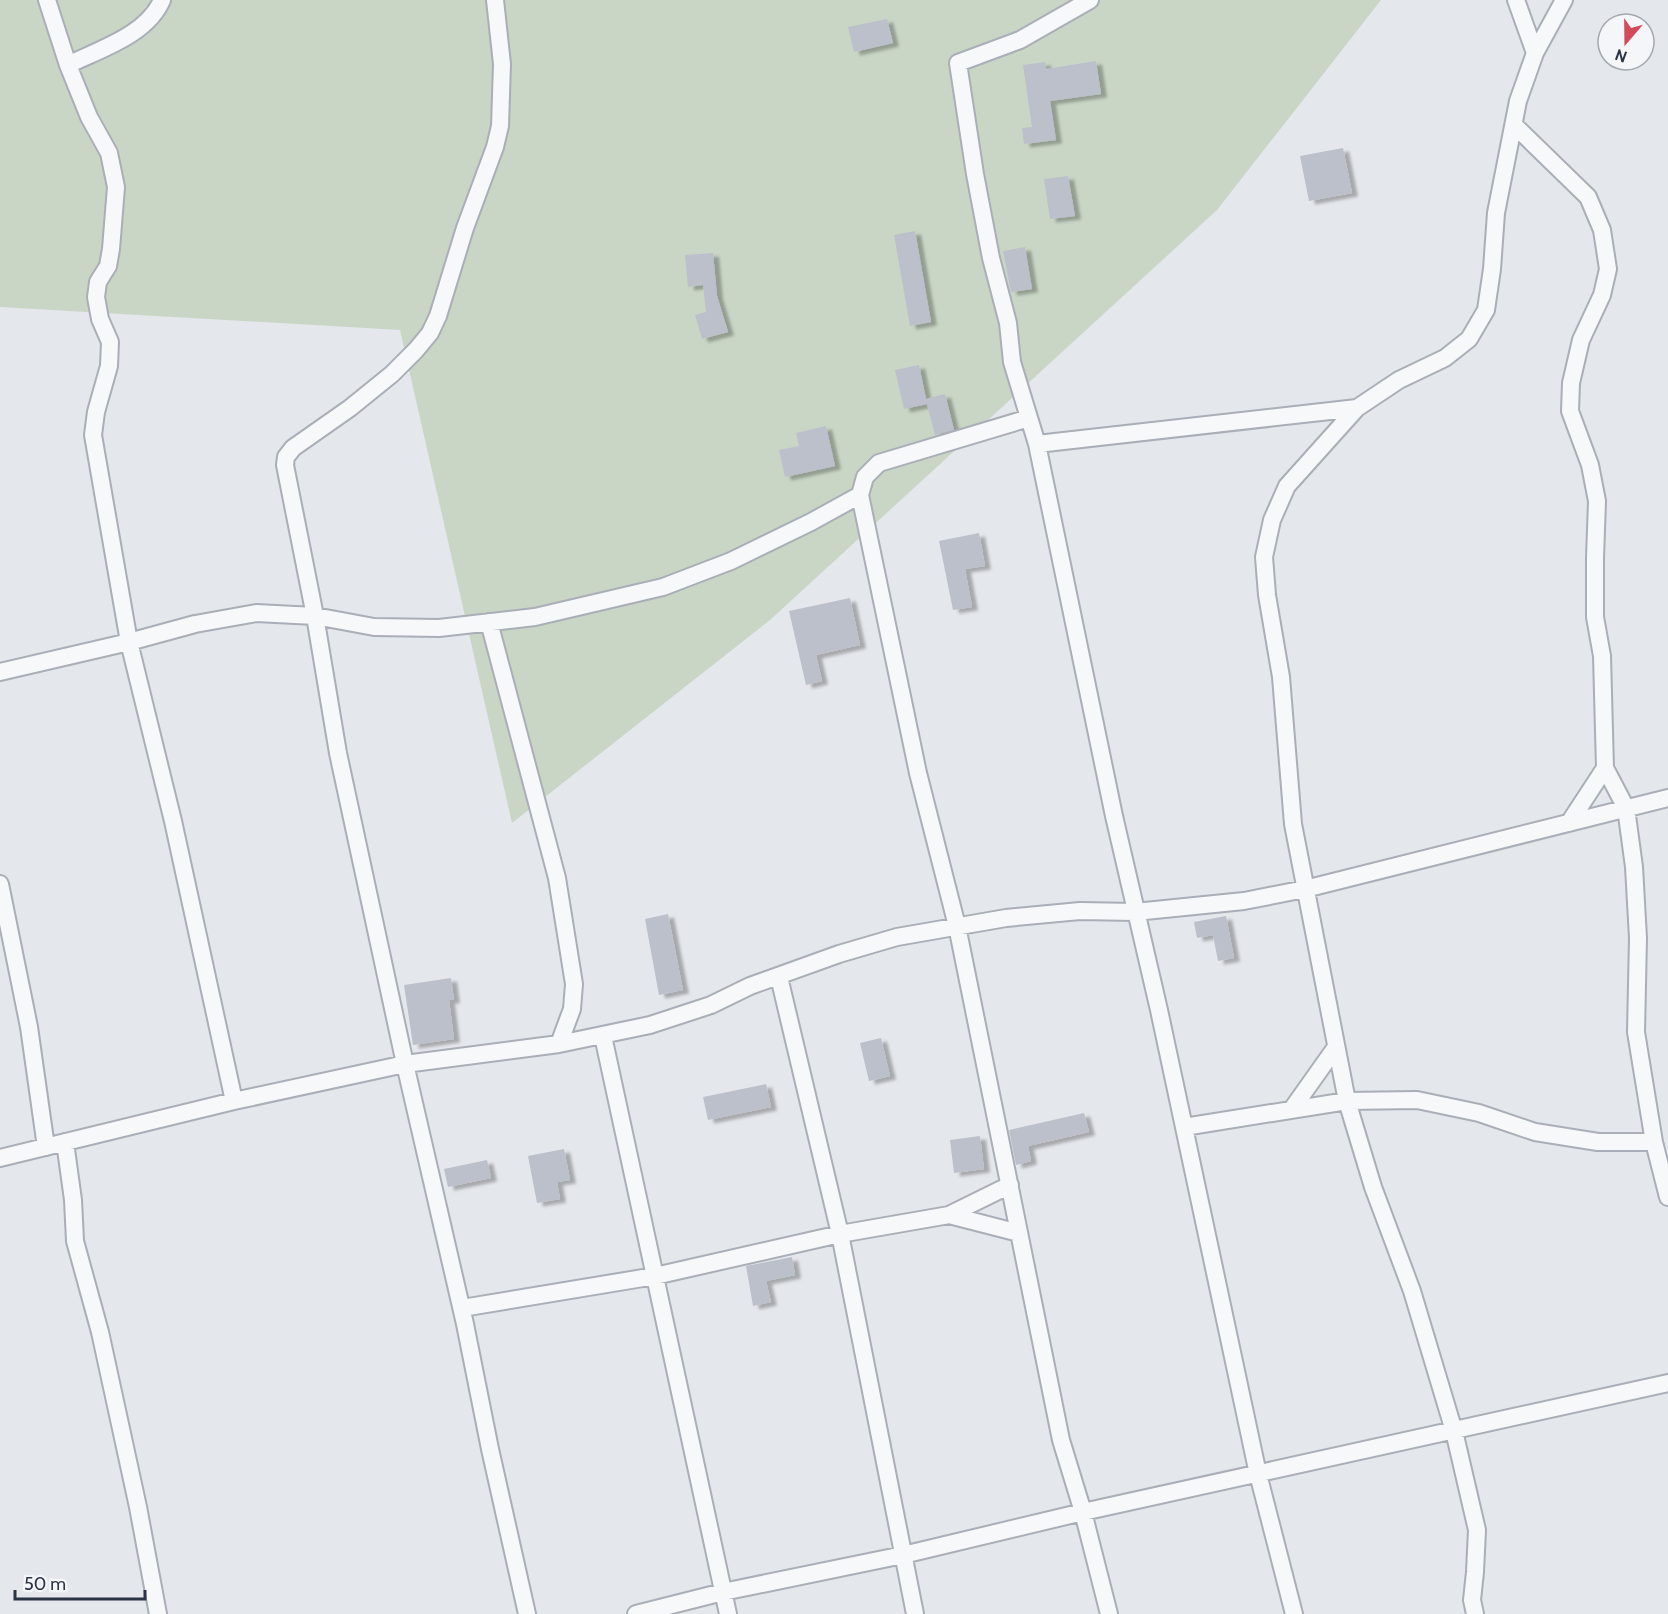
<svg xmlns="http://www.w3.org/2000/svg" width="1668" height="1614" font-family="Cabin,sans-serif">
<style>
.green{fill:#c9d6c5}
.building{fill:#bbc0ca;filter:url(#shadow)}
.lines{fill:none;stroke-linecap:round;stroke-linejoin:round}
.minor-casing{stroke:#a9aeb7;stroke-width:20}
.minor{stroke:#f7f8fa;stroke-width:16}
</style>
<defs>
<filter id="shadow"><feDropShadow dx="6" dy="3.5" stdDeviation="1.5" flood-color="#0004"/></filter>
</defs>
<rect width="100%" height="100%" fill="#e4e7ec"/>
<!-- green -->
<path class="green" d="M0 0H1381L1217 210 770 620 512 823 400 330 0 307Z"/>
<!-- building -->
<path class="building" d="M887 19 893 43 854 52 848 27Z
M1096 61 1101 94 1050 101 1056 140 1024 144 1022 128 1032 127 1023 65 1045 62 1046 69Z
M1343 148 1352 193 1309 201 1300 156Z
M1068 176 1075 216 1050 219 1044 179Z
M915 231 931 322 910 326 894 235Z
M1025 247 1032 289 1011 292 1003 251Z
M713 253 717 296 728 332 702 339 695 315 706 312 703 285 688 287 685 255Z
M919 365 926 399 945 394 954 430 935 435 926 400 927 404 904 409 895 370Z
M826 426 835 466 785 477 779 450 799 446 796 433Z
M979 533 985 566 965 569 972 607 953 610 939 541Z
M850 598 860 645 816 655 822 681 806 685 789 611Z
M668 914 683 990 659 995 645 919Z
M1226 916 1234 958 1218 961 1213 935 1197 938 1194 922Z
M451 978 454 1000H449L454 1039 413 1045 404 985Z
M881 1038 890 1076 869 1081 860 1043Z
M766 1084 771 1107 708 1120 703 1097Z
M1084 1113 1089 1132 1028 1146 1031 1161 1016 1165 1009 1130Z
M980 1136 984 1169 954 1173 950 1140Z
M564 1149 570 1180 557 1182 560 1199 537 1203 528 1156Z
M487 1160 491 1178 448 1187 444 1169Z
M792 1257 795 1275 766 1281 771 1302 753 1306 746 1266Z"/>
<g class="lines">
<!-- minor casing -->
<g class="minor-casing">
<path id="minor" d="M47 0 68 65 89 117 109 153 116 187 111 249 108 266 98 282 96 297 100 319 110 342 109 366 96 412 93 435 129 642 173 821 234 1101
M495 0 502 64 500 126 495 147 465 228 438 316 430 333 416 350 392 374 350 408 293 448 286 457 285 465 315 616 338 753 405 1064 465 1324 490 1449 527 1614
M1090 0 1020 40 958 63 975 174 991 258 1008 323 1012 362 1037 444 1114 816 1159 1010 1258 1474 1294 1614
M1516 0 1535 53
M68 65C100 49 147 35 162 0
M1514 125 1588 197 1602 230 1608 269 1602 295 1581 340 1571 383 1570 411 1590 465 1597 501 1595 558V617L1602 656 1605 768 1626 808 1634 867 1638 938 1636 1032 1654 1142 1668 1197
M1029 418 879 463 865 477 860 495 918 773 957 926 1061 1440 1083 1512 1109 1614
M1037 444 1357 408
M489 622 557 878 574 984 572 1009 559 1044
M0 672 129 642 195 624 256 613 315 616 374 627 439 628 535 617 663 587 731 561 811 522 860 495
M1569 823 1605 768
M0 884 29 1027 46 1147
M779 977 840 1234 915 1614
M603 1036 728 1614
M1292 1109 1336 1047
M1184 1127 1347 1101 1417 1100 1479 1113 1535 1132 1598 1142H1654
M65 1142 73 1200 75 1241 100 1332 138 1507 158 1614
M0 1158 234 1101 405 1064 559 1044 650 1025 711 1005 750 986 839 954 897 937 1006 918 1080 911 1135 912 1244 901 1305 889 1668 798
M949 1215 1019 1233
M462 1308 655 1276 840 1234 949 1215 1010 1185
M636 1614 723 1592 903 1555 1083 1512 1668 1383
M1475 1614 1472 1600 1475 1572 1477 1530 1454 1431 1412 1291 1373 1187 1347 1101 1293 824 1281 677 1267 595 1264 557 1272 520 1287 486 1357 408 1399 380 1445 358 1469 339 1486 310 1492 269 1496 213 1518 101 1535 53 1564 0"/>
</g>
<!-- minor -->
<use href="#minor" class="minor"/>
</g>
<!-- north arrow -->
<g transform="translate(1626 42) rotate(200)"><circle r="28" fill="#f4f6f9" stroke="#a4a8b1" stroke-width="1.5"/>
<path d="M0-4.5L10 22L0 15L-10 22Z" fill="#d1495b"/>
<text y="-9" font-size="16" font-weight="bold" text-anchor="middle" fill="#2b3445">N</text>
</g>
<!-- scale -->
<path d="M15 1590v9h130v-9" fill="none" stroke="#2b3445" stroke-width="3"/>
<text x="24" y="1590" font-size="18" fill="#2b3445" stroke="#f4f6f9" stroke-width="4.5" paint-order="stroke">50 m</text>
</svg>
